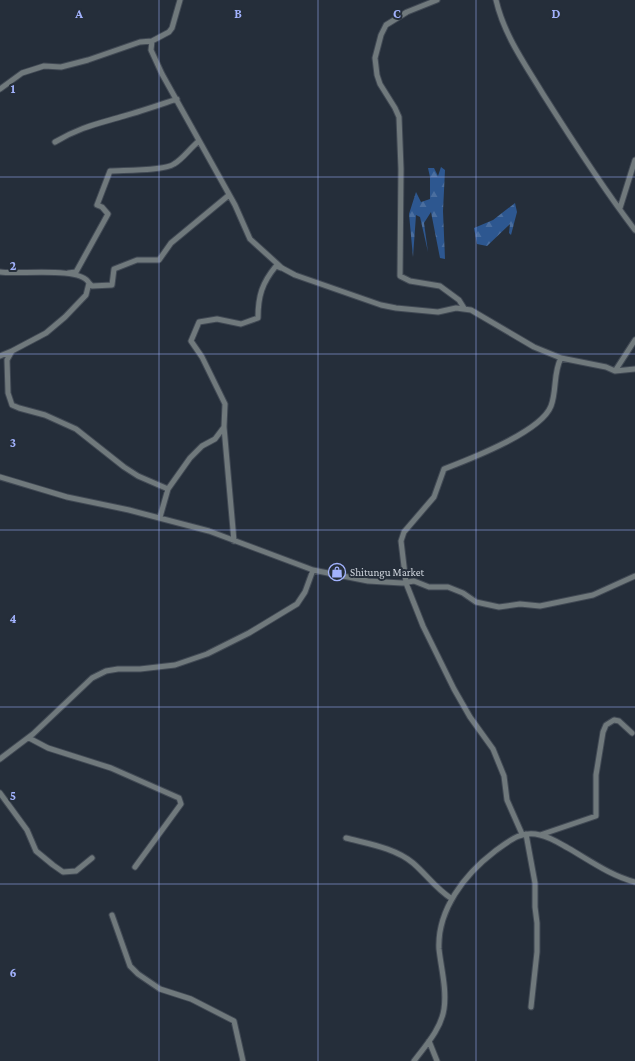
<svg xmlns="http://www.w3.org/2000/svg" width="635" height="1061" font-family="'Crimson Pro',serif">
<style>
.forest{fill:url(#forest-firs)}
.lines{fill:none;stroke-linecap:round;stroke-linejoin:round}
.street-casing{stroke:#414954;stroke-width:7}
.street{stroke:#70797c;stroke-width:5}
.grid{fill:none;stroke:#a2b2fd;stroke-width:1;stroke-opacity:0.55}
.labels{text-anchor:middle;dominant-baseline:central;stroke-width:4;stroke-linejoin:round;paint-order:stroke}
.poi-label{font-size:11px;fill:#d1d7df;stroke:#252e3a;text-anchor:start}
.grid-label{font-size:13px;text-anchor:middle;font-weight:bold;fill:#a2b2fd;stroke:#252e3a;stroke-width:4;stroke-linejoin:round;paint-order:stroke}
</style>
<defs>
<pattern id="forest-firs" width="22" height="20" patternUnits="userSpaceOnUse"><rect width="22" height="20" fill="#2d5790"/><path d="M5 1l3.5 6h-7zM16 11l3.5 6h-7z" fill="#4a6e9f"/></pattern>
</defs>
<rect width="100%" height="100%" fill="#252e3a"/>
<!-- forest -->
<path class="forest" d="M441 167 445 170 443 211 445 259 440 258 431 212 424 223 428 252 420 217 416 215 413 257 409 214 416 192 421 202 430 199V177L428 168H434L438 176Z
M515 203 517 212 511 235 509 233 510 224 487 246 477 244 474 228 493 220Z"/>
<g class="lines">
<!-- street casing -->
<g class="street-casing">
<path id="street" d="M180 0 172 28 169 32 152 41 151 50 162 74 235 205 250 239 282 268 295 275 381 305 396 308 438 312 456 308 471 310 534 347 561 358 606 367 615 371 635 340
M437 0 407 12 386 25 381 35 375 58 377 75 380 84 395 108 399 117 401 169 400 276 410 281 440 286 459 300 464 308
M496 0C504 35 525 64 543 94 572 140 602 187 635 230
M0 89 22 73 44 66 61 67 88 60 140 42 152 41
M55 142C80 127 97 124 124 116 142 111 159 105 177 99
M620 208 635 160
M0 272C17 275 81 266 89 283L86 295 65 317 46 333 12 351 7 360 8 393 12 405 19 408 45 415 76 429 124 467 138 476 168 489
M68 273 76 272 108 214 102 207 97 205 110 171C124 170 164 171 174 164 183 159 190 148 199 141
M89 283 92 286 112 285 114 269 137 260H159L171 243 229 195
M0 356 12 351
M615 371 635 369
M0 477 67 497 129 510 209 531 313 570
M160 517 168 489 190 458 202 446 215 439 224 427
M234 541 224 427 225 404 202 357 191 341 199 322 217 319 241 324 258 318C258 296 262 283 276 266L281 268
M29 738 48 748 111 768 179 798 181 804 135 867
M0 759 33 734 92 678 106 671 118 669H140L175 665 207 654 249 633 297 604 305 592 313 570 368 581 402 583 414 581 429 587H448L463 593 476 602 499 607 520 604 540 606 593 595 635 576
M0 793 27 830 36 851 53 865 63 872 76 871 92 858
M522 834 507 800 504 776 493 749 470 717 454 689 423 626 406 583 401 541 404 532 434 497 444 469C470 459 541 432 551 406 557 390 553 373 561 358
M526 834 535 883V907L537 923V952L531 1007
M540 835 596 816V775L603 732 606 725 614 720 619 721 632 733
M346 838C369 844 395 848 413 863 428 876 435 888 452 899
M112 915 130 966 138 974 160 989 191 999 234 1021 243 1061
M429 1041 437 1061
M414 1061C426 1045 441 1029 444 1009 447 989 441 968 439 949 437 910 465 874 494 852 509 841 521 830 540 835 550 837 559 843 568 848 589 860 611 876 635 882"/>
</g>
<!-- street -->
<use href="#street" class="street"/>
</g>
<!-- grid -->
<path class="grid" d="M159 0V1061M318 0V1061M476 0V1061M0 177H635M0 354H635M0 530H635M0 707H635M0 884H635"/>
<!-- icons -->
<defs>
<g id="shop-ring" transform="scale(0.9)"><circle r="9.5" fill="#252e3a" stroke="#a2b2fd" stroke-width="1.5"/><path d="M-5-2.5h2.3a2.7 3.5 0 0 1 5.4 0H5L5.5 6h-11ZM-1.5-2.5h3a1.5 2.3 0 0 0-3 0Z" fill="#a2b2fd"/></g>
</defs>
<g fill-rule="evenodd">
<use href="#shop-ring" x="337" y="572"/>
</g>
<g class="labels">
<!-- poi labels -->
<g class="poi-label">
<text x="350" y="572">Shitungu Market</text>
</g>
</g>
<g class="grid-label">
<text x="79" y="18">A</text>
<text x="238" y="18">B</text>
<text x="397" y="18">C</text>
<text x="556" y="18">D</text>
<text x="13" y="93">1</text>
<text x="13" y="270">2</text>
<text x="13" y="447">3</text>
<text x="13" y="623">4</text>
<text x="13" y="800">5</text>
<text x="13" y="977">6</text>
</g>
</svg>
